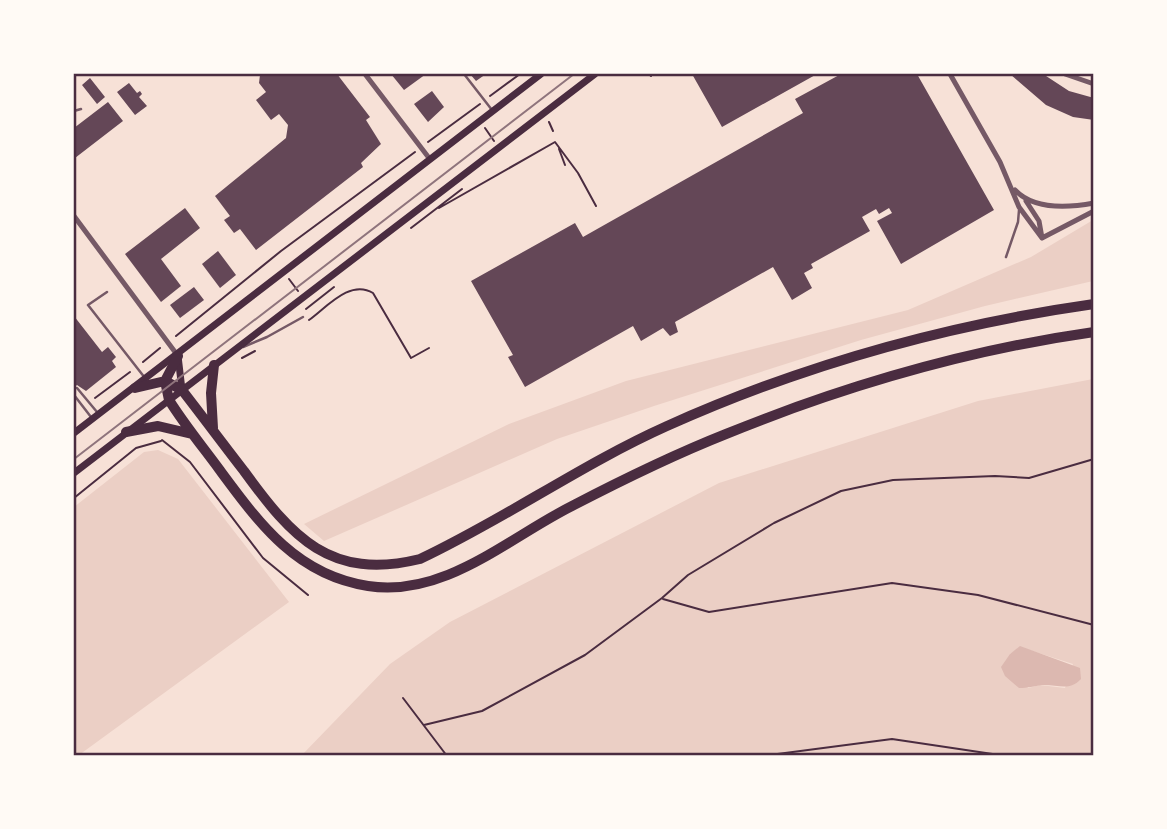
<svg xmlns="http://www.w3.org/2000/svg" width="1167" height="829" font-family="Manrope,sans-serif">
<style>
.green{fill:#ebcfc5;fill-rule:evenodd}
.water{fill:#dcb8b0}
.building{fill:#644757}
.lines{fill:none;stroke-linecap:round;stroke-linejoin:round}
.path{stroke:#4a2c40;stroke-width:2}
.service{stroke:#755966;stroke-width:2.5}
.minor{stroke:#755966;stroke-width:5}
.secondary{stroke:#4a2c40;stroke-width:7}
.motorway{stroke:#4a2c40;stroke-width:10}
.tram{stroke:#8f747c;stroke-width:2}
.neatline{fill:none;stroke:#4a2c40;stroke-width:2.5}
</style>
<rect width="100%" height="100%" fill="#f7e1d7"/>
<!-- green -->
<path class="green" d="M1093 220V281L985 306 861 340 654 406 557 439 324 541 304 524 509 424 626 381 908 310 1031 257Z
M1093 379V755L301 756 390 664 450 622 719 483 978 401ZM1020 647 1073 664 1065 688 1040 685 1028 688 1010 654Z
M158 450 178 459 289 602 79 755H74V507L144 452Z"/>
<!-- water -->
<path class="water" d="M1020 646 1080 668 1081 679C1069 692 1057 684 1042 685 1034 686 1028 688 1019 688L1005 676 1001 667 1010 654Z"/>
<!-- building -->
<path class="building" d="M269 74H337L370 117 366 120 381 144 361 163 363 167 256 250 240 229 234 233 224 220 230 216 215 196 286 138 288 125 279 114 271 120 256 100 266 92 259 83 260 75Z
M391 74H426L404 90Z
M470 74H486L476 81Z
M692 74H817L722 127Z
M841 74H917L994 210 901 264 877 221 892 213 889 208 879 214 876 209 862 217 870 231 811 264 813 268 804 273 812 288 792 300 773 267 675 322 678 332 670 336 663 328 641 341 633 326 525 387 508 357 513 355 471 281 575 223 583 237 606 224 803 113 795 99Z
M1010 74H1043L1069 91 1094 98V120L1073 117 1046 105Z
M90 78 105 97 97 104 82 85Z
M129 83 137 93 140 91 142 94 139 97 147 106 135 115 117 92Z
M432 91 444 107 428 122 414 104Z
M108 102 123 121 75 158 74 128Z
M185 208 200 228 161 259 181 286 161 302 125 254Z
M218 251 236 275 220 288 202 264Z
M194 287 204 300 180 318 170 305Z
M74 316 102 352 108 347 116 357 112 361 116 367 86 391 77 385 74 387Z"/>
<g class="lines">
<!-- path -->
<path class="path" d="M649 74 651 76
M490 96 520 74
M549 122 553 131
M485 128 494 141
M428 142 480 104
M559 149 565 165
M439 208 555 142 578 173 596 206
M411 228 462 189
M289 279 298 291
M306 309 334 287
M309 320C327 307 350 279 373 293L411 358 429 348
M176 336 281 251 415 152
M242 358 255 351
M143 362 160 348
M95 398 130 372
M162 440 190 462 263 558 308 595
M74 498 136 448 161 441
M663 599 709 612 892 583 978 595 1094 625
M403 698 447 756
M424 725 482 711 585 655 662 598 688 575 774 523 841 491 893 480 995 476 1029 478 1094 459
M762 756 892 739 1006 756"/>
<!-- service -->
<path class="service" d="M464 74 492 110
M74 111 81 109
M1006 257 1018 222 1019 210
M107 292 88 305 145 378
M243 347 267 337 303 317
M77 388 97 412
M74 395 91 417"/>
<!-- minor -->
<path class="minor" d="M365 74 429 158
M950 74 1000 162 1019 207 1042 238
M1065 74 1094 84
M1015 190C1034 210 1067 208 1094 203
M1026 201 1039 221 1042 238
M74 216 178 356
M1042 238 1094 211"/>
<!-- secondary -->
<path class="secondary" d="M178 356 182 390
M74 433 541 74
M74 473 595 74"/>
<!-- motorway -->
<path class="motorway" d="M178 356 165 381 169 400C184 424 202 446 219 469 259 523 296 575 368 586 444 598 508 538 572 506 622 480 673 455 726 434 844 386 967 350 1094 332
M135 388 165 381 182 390C203 417 223 444 244 471 292 537 330 581 420 559 505 519 582 464 667 426 803 365 946 325 1094 304
M213 428 211 393 214 365
M126 432 158 426 192 434"/>
<!-- tram -->
<path class="tram" d="M74 459 574 74"/>
</g>
<!-- border -->
<rect width="1167" height="829" fill="none" stroke="#fffaf5" stroke-width="150"/>
<rect x="75" y="75" width="1017" height="679" class="neatline"/>
</svg>
